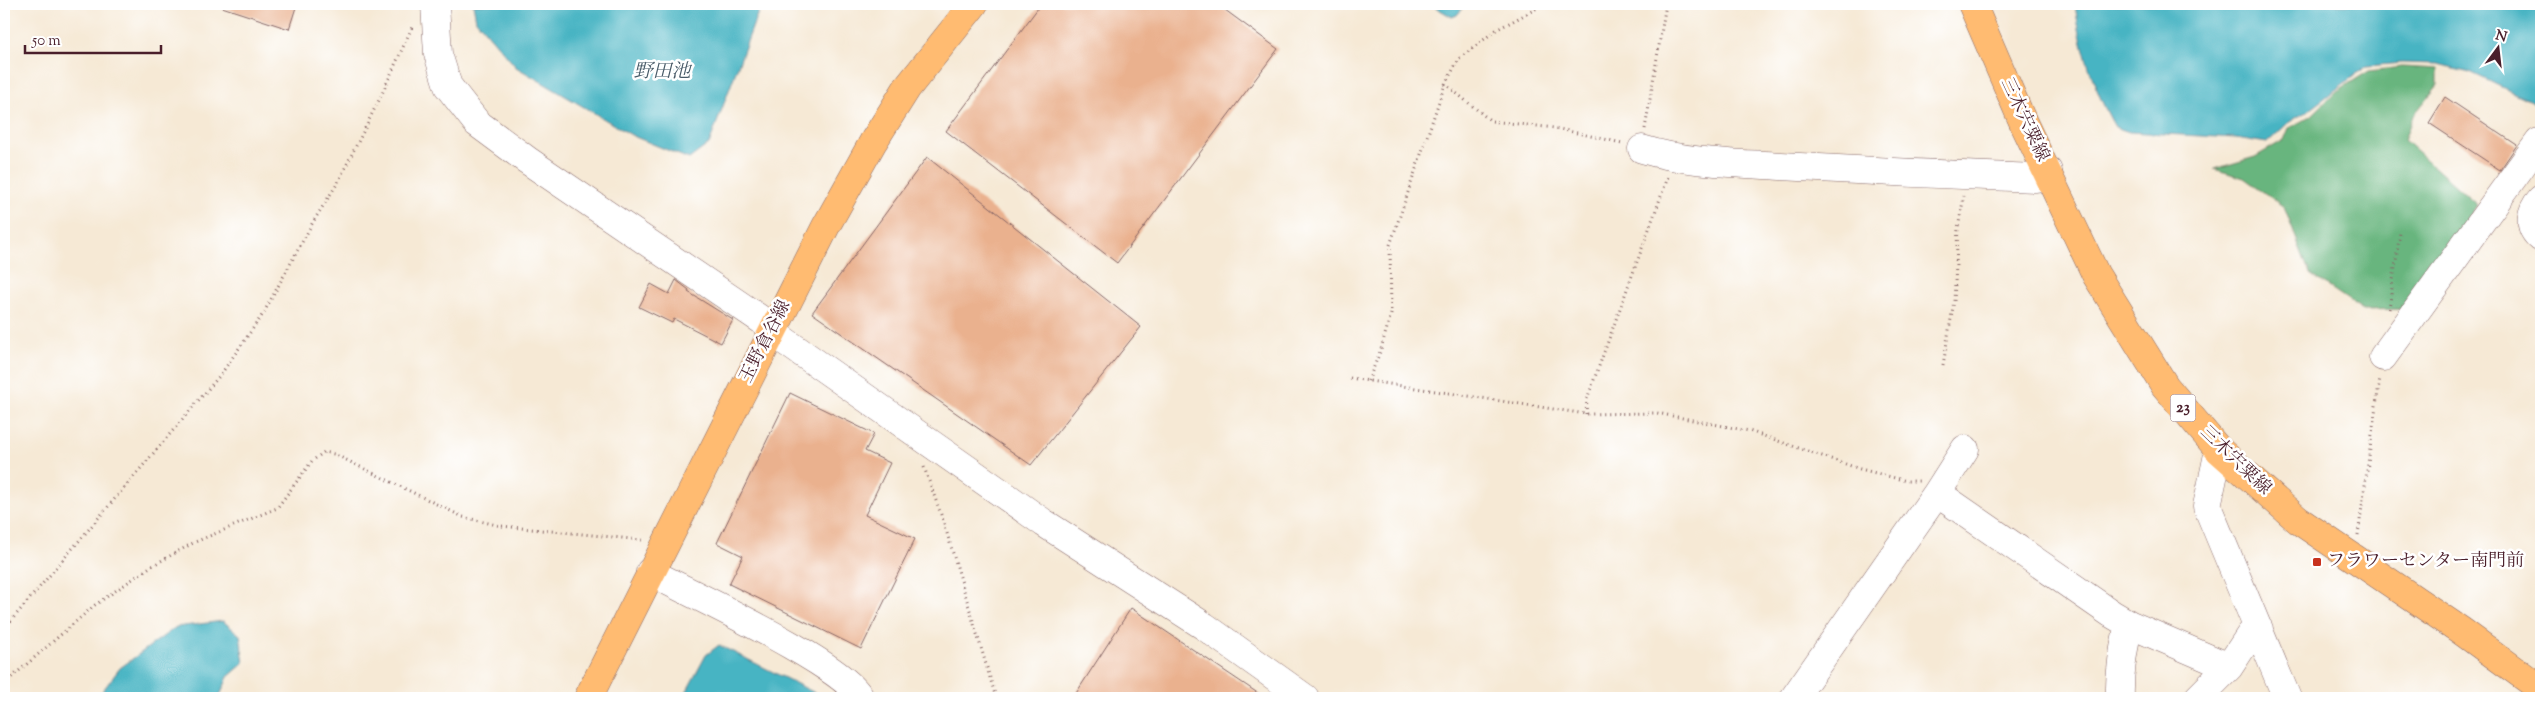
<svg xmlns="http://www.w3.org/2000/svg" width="2545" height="702" font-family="'Sorts Mill Goudy','Noto Serif JP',serif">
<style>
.forest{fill:#68b57e;stroke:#596a54}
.water{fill:#47b4c3;stroke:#486a77}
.building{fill:#eab18e}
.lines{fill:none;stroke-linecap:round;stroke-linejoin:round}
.minor-casing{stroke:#866666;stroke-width:29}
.major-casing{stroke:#866666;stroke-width:29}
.path{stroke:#866666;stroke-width:3;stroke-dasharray:1 4;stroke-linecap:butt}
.minor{stroke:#fff;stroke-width:28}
.major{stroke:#ffbb71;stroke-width:28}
.poi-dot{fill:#c8321e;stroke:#fff;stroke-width:2}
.labels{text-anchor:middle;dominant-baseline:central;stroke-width:5;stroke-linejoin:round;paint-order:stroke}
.shield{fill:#fff;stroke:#80626b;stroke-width:1}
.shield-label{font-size:16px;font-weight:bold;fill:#4a1f2b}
.street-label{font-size:18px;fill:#4a1f2b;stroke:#fff}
.poi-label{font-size:18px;fill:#4a1f2b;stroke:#fff;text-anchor:start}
.water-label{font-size:19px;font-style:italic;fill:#495b68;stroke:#fff}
</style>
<rect width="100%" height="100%" fill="#fff"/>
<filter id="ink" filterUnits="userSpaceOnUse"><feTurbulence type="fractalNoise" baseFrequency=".02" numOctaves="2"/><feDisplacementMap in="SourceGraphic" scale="10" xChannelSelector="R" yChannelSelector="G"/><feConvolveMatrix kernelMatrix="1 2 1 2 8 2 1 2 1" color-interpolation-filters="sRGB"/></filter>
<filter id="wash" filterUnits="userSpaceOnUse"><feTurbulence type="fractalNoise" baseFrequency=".0096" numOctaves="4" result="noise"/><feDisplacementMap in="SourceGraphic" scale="20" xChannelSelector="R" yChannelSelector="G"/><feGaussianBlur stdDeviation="1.12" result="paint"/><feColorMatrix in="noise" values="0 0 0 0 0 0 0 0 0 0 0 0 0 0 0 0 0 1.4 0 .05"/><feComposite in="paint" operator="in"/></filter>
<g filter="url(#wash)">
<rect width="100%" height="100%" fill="#f6e9d5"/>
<!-- forest -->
<path class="forest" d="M2402 67 2438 69V85L2413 116 2404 140 2477 205 2409 309 2363 310 2310 274 2284 207 2244 178 2214 169 2255 157 2284 140 2289 128 2311 116 2337 91 2369 71Z"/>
<!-- water -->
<path class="water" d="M473 4H761L709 144 689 159 633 136 516 67 476 20Z
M1430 4H1461L1462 9 1457 15 1452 17Z
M2075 4H2541V106L2470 72 2438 64 2402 63 2367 66 2309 110 2288 123 2267 143 2236 138 2129 132 2115 127C2094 91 2080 45 2075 4Z
M223 621 240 635 244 663 228 677 219 698H97L120 668 176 627Z
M719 645 825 698H683L706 655Z"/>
<g id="blocks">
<!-- building -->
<path class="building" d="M222 4H297L289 29 222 7Z
M1041 4H1217L1278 49 1117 263 946 131Z
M2445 97 2517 145 2500 170 2429 123Z
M927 157 1141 327 1031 465 812 313Z
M676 280 689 290 688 292 733 320 721 343 674 319 672 323 639 307 651 284 669 294Z
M790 393 874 434 865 451 890 463 865 515 915 539 861 649 729 584 743 556 717 543Z
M1131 608 1265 698H1073Z"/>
</g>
</g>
<g filter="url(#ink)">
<use href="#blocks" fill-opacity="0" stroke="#866666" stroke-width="1"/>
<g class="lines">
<!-- minor casing -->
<g class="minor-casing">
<path id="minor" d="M435 4 438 54 448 86 477 123 527 160 763 321 772 332 1044 523 1204 626 1305 698
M1642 149C1687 163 1735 163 1781 166 1866 171 1951 175 2036 178L2048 171
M2541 199C2530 211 2527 227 2541 238
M2383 357 2539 142 2541 144
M2219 450 2207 506 2287 698
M1937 493 2112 614 2129 624 2229 667
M650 572C689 593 846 665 860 698
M1794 698 1937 493 1965 449
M2120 698C2119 672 2123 649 2129 624
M2198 698 2229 667 2250 635 2259 629"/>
</g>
<!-- major casing -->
<g class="major-casing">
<path id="major" d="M1972 4 2023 122 2096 275 2165 386 2219 450 2298 520 2460 630 2541 689
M588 698 826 226 873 142 907 88 974 4"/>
</g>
<!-- path -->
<path class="path" d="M1445 84 1491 121 1555 128 1622 143
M1645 129 1666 4
M2389 309 2400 232
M1943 365 1954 301 1958 228 1964 196
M1350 378 1586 414 1657 413 1749 431 1860 469 1907 481H1919
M1368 381 1380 352 1391 314 1390 245 1445 84 1459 59 1496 30 1545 4
M1586 414 1587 399 1668 177
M924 467 944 523 996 698
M2358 535 2380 377
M4 629 221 374 263 314 313 222 337 184 381 96 413 25
M4 684 95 605 150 567 195 542 277 508 312 461 324 452 334 454 463 517 501 526 642 540"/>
<!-- minor -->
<use href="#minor" class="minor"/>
<!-- major -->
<use href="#major" class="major"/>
</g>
</g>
<!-- markers -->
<rect class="poi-dot" x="2312" y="557" width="10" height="10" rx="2.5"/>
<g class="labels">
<!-- shield labels -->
<rect class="shield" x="2170.5" y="394.5" width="25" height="27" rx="4"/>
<g class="shield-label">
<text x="2183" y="408">23</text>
</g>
<!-- street labels -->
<g class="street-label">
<text transform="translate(2024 120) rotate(65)">三木宍粟線</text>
<text transform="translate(766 342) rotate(-63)">玉野倉谷線</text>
<text transform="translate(2235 461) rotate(44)">三木宍粟線</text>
</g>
<!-- poi labels -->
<g class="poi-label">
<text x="2327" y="562">フラワーセンター南門前</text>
</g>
<!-- water labels -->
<g class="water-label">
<text x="662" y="72">野田池</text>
</g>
</g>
<!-- margin -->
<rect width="2545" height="702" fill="none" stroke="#fff" stroke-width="20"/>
<!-- north arrow -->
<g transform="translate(2498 48) rotate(15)" stroke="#ffffff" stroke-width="4" paint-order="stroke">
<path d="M0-4L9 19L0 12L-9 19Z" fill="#4a1f2b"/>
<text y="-8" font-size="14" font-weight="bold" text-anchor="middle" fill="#4a1f2b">N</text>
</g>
<!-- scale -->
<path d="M25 45v8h136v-8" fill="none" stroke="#4a1f2b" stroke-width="2.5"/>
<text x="32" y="45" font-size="15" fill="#4a1f2b" stroke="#ffffff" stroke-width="4" paint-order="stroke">50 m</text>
</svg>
